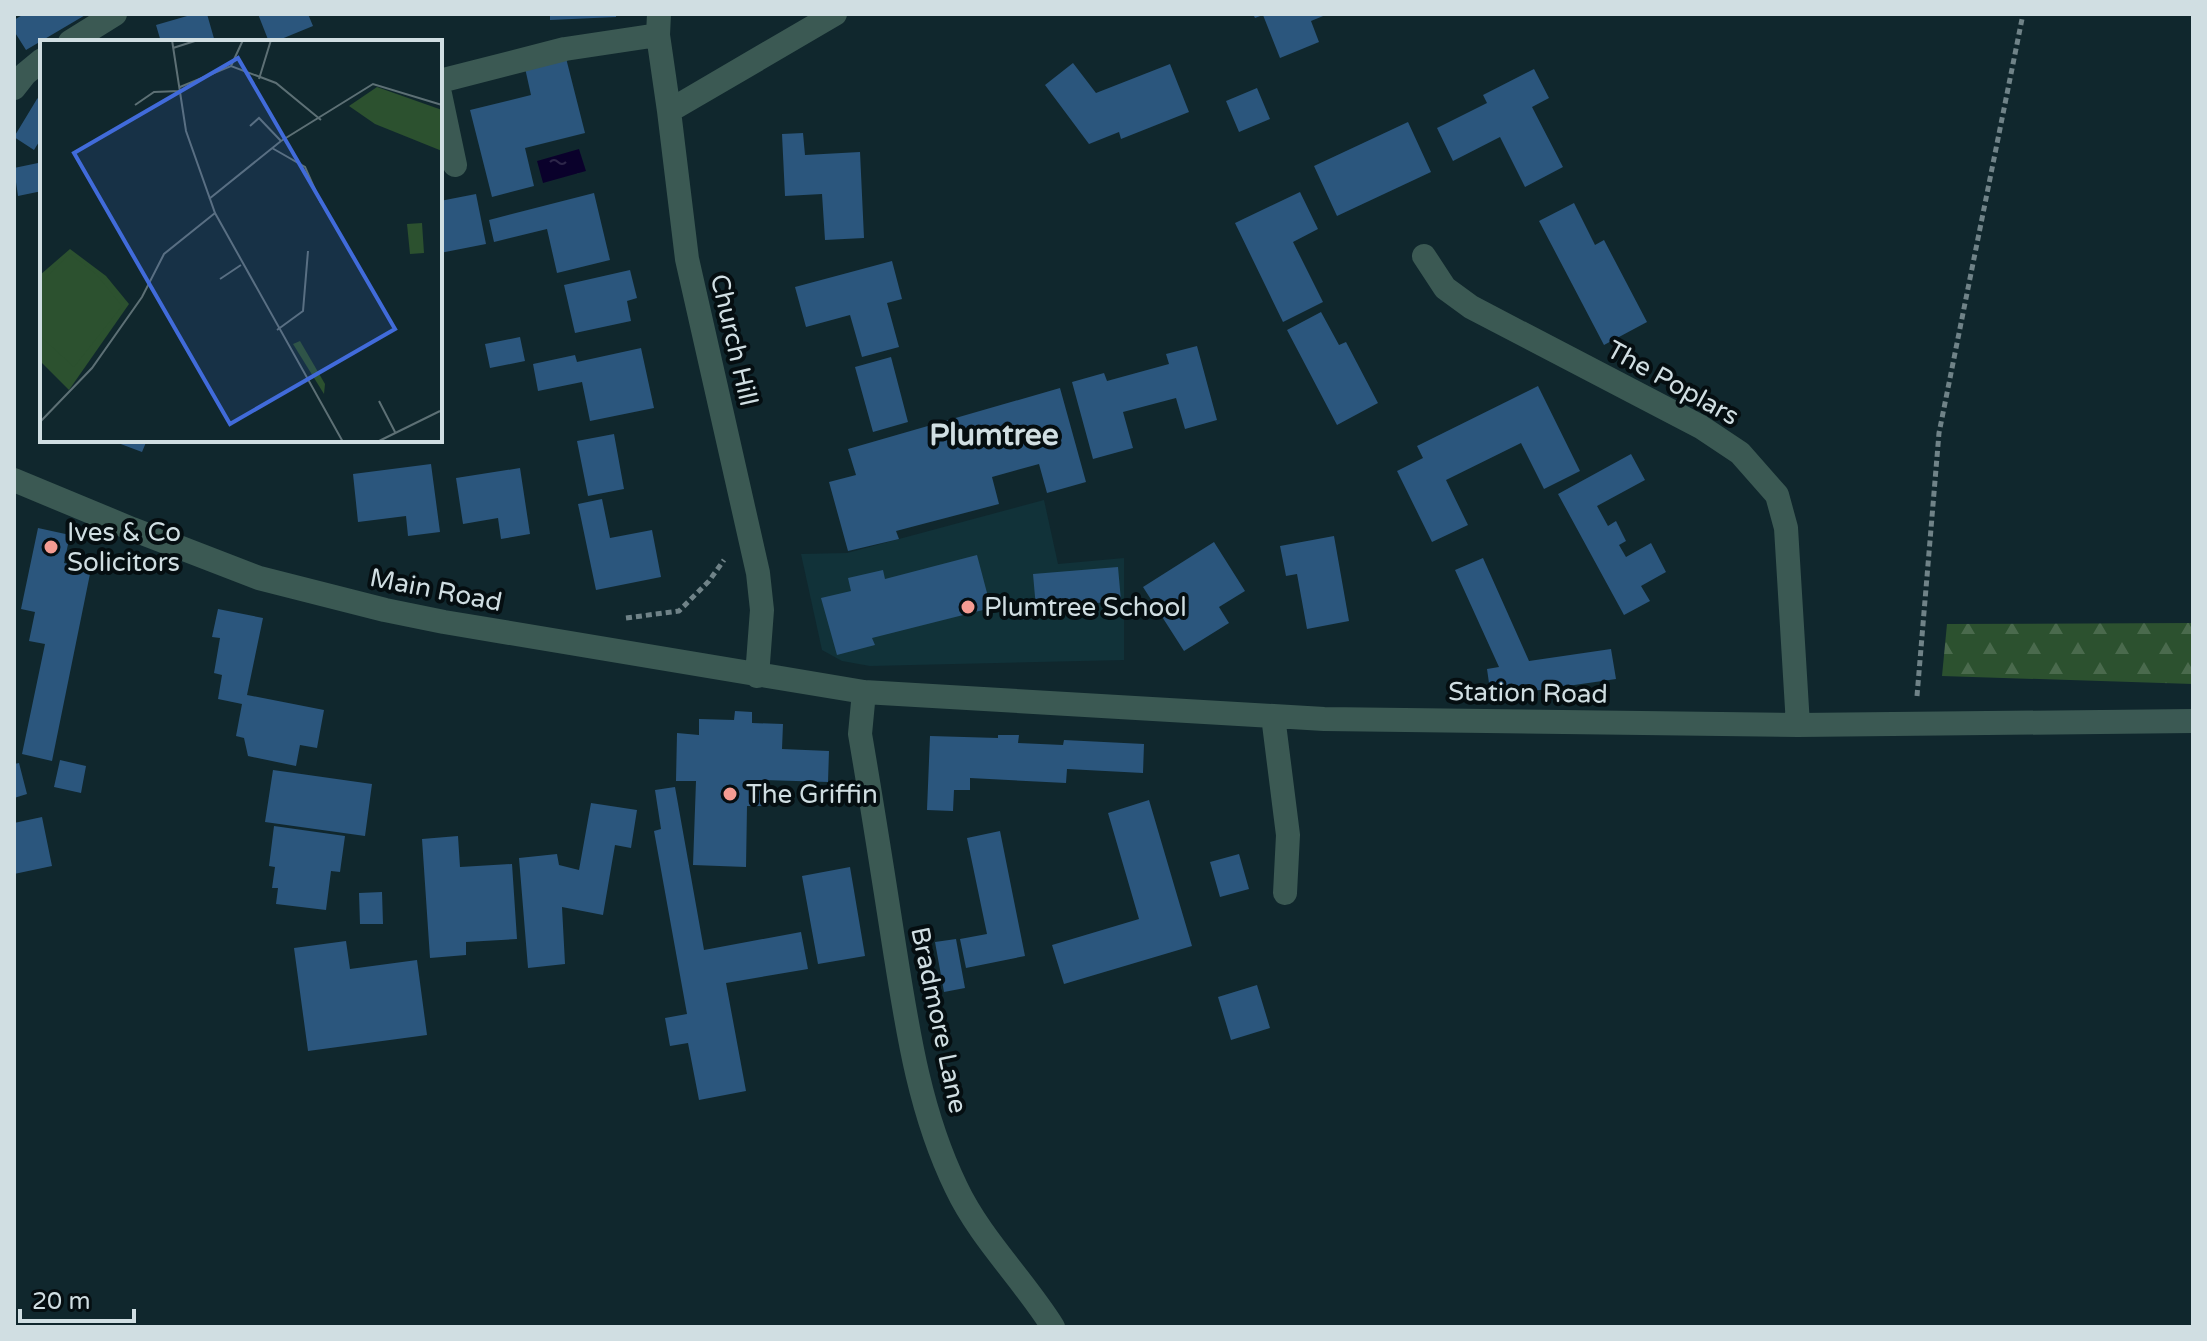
<svg xmlns="http://www.w3.org/2000/svg" width="2207" height="1341" font-family="'Varela Round',sans-serif">
<style>
.built{fill:#113239}
.forest{fill:url(#forest-firs)}
.water{fill:url(#water-ripples)}
.building{fill:#2b567d}
.lines{fill:none;stroke-linecap:round;stroke-linejoin:round}
.path{stroke:#708388;stroke-width:5;stroke-dasharray:6 4;stroke-linecap:butt}
.minor{stroke:#3b5953;stroke-width:24}
.poi-dot{fill:#f59c93;stroke:#050e11;stroke-width:3}
.labels{text-anchor:middle;dominant-baseline:central;stroke-width:8;stroke-linejoin:round;paint-order:stroke}
.street-label{font-size:26px;fill:#d0dee2;stroke:#050e11}
.poi-label{font-size:26px;fill:#d0dee2;stroke:#050e11;text-anchor:start}
.quarter-label{font-size:30px;font-weight:bold;fill:#d0dee2;stroke:#050e11}
.inset-road{fill:none;stroke:#5d7075;stroke-width:2}
.view{fill:#416bda;fill-opacity:0.15;stroke:#416bda;stroke-width:4}
.inset-edge{fill:none;stroke:#d0dee2;stroke-width:4}
</style>
<defs>
<pattern id="forest-firs" width="22" height="20" patternUnits="userSpaceOnUse" patternTransform="scale(2)"><rect width="22" height="20" fill="#2c512f"/><path d="M5 1l3.5 6h-7zM16 11l3.5 6h-7z" fill="#4a6a4d"/></pattern>
<pattern id="water-ripples" width="26" height="14" patternUnits="userSpaceOnUse" patternTransform="scale(2)"><rect width="26" height="14" fill="#0a012b"/><path d="M2 4q2-2 4 0t4 0M15 11q2-2 4 0t4 0" fill="none" stroke="#2d2649"/></pattern>
</defs>
<rect width="100%" height="100%" fill="#10272d"/>
<!-- built -->
<path class="built" d="M1044 500 1058 564 1124 558V660L870 666 842 661 822 650 801 554 847 553Z"/>
<!-- forest -->
<path class="forest" d="M2193 623V684L1942 676 1947 624Z"/>
<!-- water -->
<path class="water" d="M579 149 586 171 543 183 537 161Z"/>
<!-- building -->
<path class="building" d="M24 14H87L26 50 14 31V20Z
M194 14H207L215 42H161L156 25Z
M258 14H308L313 26 274 42H269Z
M550 14H616V17L550 20Z
M1253 14H1328L1311 21 1319 42 1280 58 1263 15 1255 18Z
M566 58 585 133 525 148 534 186 492 197 470 110 531 95 525 68Z
M1073 63 1096 93 1170 64 1189 112 1121 139 1119 132 1089 144 1045 85Z
M1534 69 1549 98 1532 107 1563 167 1525 187 1500 137 1453 161 1437 128 1487 103 1483 95Z
M1257 88 1270 119 1239 132 1226 101Z
M42 94V137L34 150 14 137 37 99Z
M1408 122 1431 172 1337 216 1314 166Z
M803 133 805 155 860 152 864 238 825 240 822 194 785 196 782 134Z
M38 163 42 191 18 196 14 168Z
M1300 192 1318 229 1293 242 1323 302 1283 322 1235 223Z
M594 193 610 260 557 273 547 229 494 242 489 220Z
M476 194 486 244 440 253V201Z
M1574 203 1595 245 1604 240 1647 322 1604 345 1539 221Z
M892 261 902 299 887 303 899 347 862 357 850 315 806 327 795 287Z
M630 270 637 298 627 301 631 321 575 333 564 285Z
M1321 312 1339 345 1346 342 1378 403 1337 425 1287 330Z
M520 337 525 361 490 368 485 344Z
M1197 346 1217 420 1185 429 1176 398 1123 412 1133 448 1093 459 1072 382 1104 373 1107 381 1169 364 1166 354Z
M641 348 654 408 590 421 582 382 538 391 533 364 575 355 577 362Z
M891 357 908 422 873 432 855 367Z
M1538 386 1580 471 1544 489 1521 443 1446 480 1468 525 1432 542 1397 471 1423 458 1417 446Z
M1060 388 1086 482 1047 493 1039 464 992 477 999 504 896 531 899 539 848 551 829 482 856 475 848 449Z
M614 434 624 489 588 496 577 441Z
M110 440H147L142 452Z
M1631 454 1645 480 1597 506 1608 526 1616 521 1626 541 1619 545 1626 557 1651 543 1666 572 1641 586 1650 601 1624 615 1558 494Z
M431 464 440 532 408 536 406 516 358 522 353 474Z
M520 468 530 534 501 539 498 518 463 524 456 478Z
M602 499 610 538 652 530 661 577 596 590 578 504Z
M38 528 70 535 64 563 91 569 52 761 22 754 45 644 29 641 35 612 21 609Z
M1334 536 1349 621 1307 629 1297 574 1286 576 1280 546Z
M1214 542 1245 591 1219 607 1229 623 1184 651 1143 587Z
M977 555 991 608 872 638 875 645 837 655 821 598 851 591 848 578 883 570 885 579Z
M1483 558 1529 661 1611 649 1616 679 1491 697 1487 669 1499 667 1455 570Z
M1118 567 1121 601 1036 608 1033 574Z
M218 609 263 618 247 695 324 710 317 748 300 745 296 766 248 756 244 738 236 736 242 704 218 699 222 675 214 673 220 638 212 637Z
M735 711 752 712V723L783 724 782 749 829 751 828 782 764 780 763 806H747L746 867 693 865 696 781H676L677 733 699 735V719L734 720Z
M998 735H1019L1018 743 1063 745 1064 740 1144 744 1143 773 1067 769 1066 783 970 778V790H954L953 811 927 810 930 736 998 738Z
M60 760 86 766 81 793 54 787Z
M19 763 27 794 14 798V764Z
M273 770 372 784 365 836 265 822Z
M675 787 704 950 801 932 808 969 726 983 746 1091 699 1100 688 1043 670 1046 665 1018 687 1014 654 831 661 829 655 790Z
M1149 800 1192 946 1064 984 1052 945 1139 919 1108 813Z
M591 803 637 810 631 848 615 845 603 915 562 907 565 964 528 968 519 858 557 854 559 865 579 870Z
M42 817 52 866 14 874V823Z
M274 826 345 836 340 872 331 871 326 910 276 904 278 888H272L275 867 269 866Z
M1000 831 1025 956 966 968 960 939 987 934 967 838Z
M458 836 460 867 512 864 517 939 466 942V955L430 958 422 839Z
M1239 854 1249 889 1220 897 1210 862Z
M850 867 865 956 818 964 802 876Z
M382 892 383 924H360L359 893Z
M956 939 965 988 944 992 935 942Z
M346 941 350 969 417 960 427 1035 308 1051 294 948Z
M1257 985 1270 1028 1231 1040 1218 997Z"/>
<g class="lines">
<!-- path -->
<path class="path" d="M626 618 679 611 709 581 724 560
M1917 696 1939 433 2023 14"/>
<!-- minor -->
<path class="minor" d="M659 14 658 35 669 111 687 259 758 573 762 610 757 676
M70 42 115 14
M440 81 565 49 658 35
M14 88 25 74 42 60
M440 94 455 165
M669 111 835 14
M1424 256 1445 288 1471 307 1701 427 1740 453 1777 495 1786 528 1798 725
M14 480 132 529 259 578 385 610 444 622 864 692 1324 719 1798 725 2193 721
M864 692 860 734C872 804 883 874 894 945 907 1027 919 1111 956 1187 980 1238 1023 1279 1053 1327
M1273 716 1288 835 1285 893"/>
</g>
<!-- markers -->
<g class="poi-dot">
<circle cx="51" cy="547" r="8"/>
<circle cx="968" cy="607" r="8"/>
<circle cx="730" cy="794" r="8"/>
</g>
<g class="labels">
<!-- street labels -->
<g class="street-label">
<text transform="translate(734 340) rotate(77)">Church Hill</text>
<text transform="translate(1673 383) rotate(29)">The Poplars</text>
<text transform="translate(436 590) rotate(11)">Main Road</text>
<text transform="translate(1528 693) rotate(1)">Station Road</text>
<text transform="translate(939 1020) rotate(78)">Bradmore Lane</text>
</g>
<!-- poi labels -->
<g class="poi-label">
<text x="67" y="532">Ives &amp; Co<tspan x="67" dy="30">Solicitors</tspan></text>
<text x="984" y="607">Plumtree School</text>
<text x="746" y="794">The Griffin</text>
</g>
<!-- quarter labels -->
<g class="quarter-label">
<text x="994" y="435">Plumtree</text>
</g>
</g>
<!-- overview -->
<g transform="translate(40 40)">
<rect width="402" height="402" fill="#10272d"/>
<path d="M260 301 285 344 284 354 253 304Z" fill="#2c512f"/>
<path d="M337 47 402 70V111L335 84 309 66Z" fill="#2c512f"/>
<path d="M30 209 66 236 89 264 29 350 0 321V235Z" fill="#2c512f"/>
<path d="M382 183 384 213 370 214 367 184ZM30 214 56 234 82 266 34 327 0 296V243Z" fill="#2c512f"/>
<path class="inset-road" d="M132 0 146 91 175 173 303 402M133 8 158 0M191 26 203 0M219 39 231 0M140 47 191 26 236 43 281 80M95 65 114 52 140 51M210 86 219 78 241 101M232 108 265 127 281 163M169 159 241 101 333 44 402 65M180 239 201 225M237 290 263 271 268 211M339 361 355 392M0 382 52 328 102 257 124 214 175 173M337 402 400 371"/>
<path class="view" d="M198 18 355 289 190 384 34 113Z"/>
<rect width="402" height="402" class="inset-edge"/>
</g>
<!-- border -->
<rect width="2207" height="1341" fill="none" stroke="#d0dee2" stroke-width="32"/>
<!-- scale -->
<path d="M20 1309v12h114v-12" fill="none" stroke="#d0dee2" stroke-width="4"/>
<text x="32" y="1309" font-size="24" fill="#d0dee2" stroke="#050e11" stroke-width="6" paint-order="stroke">20 m</text>
</svg>
